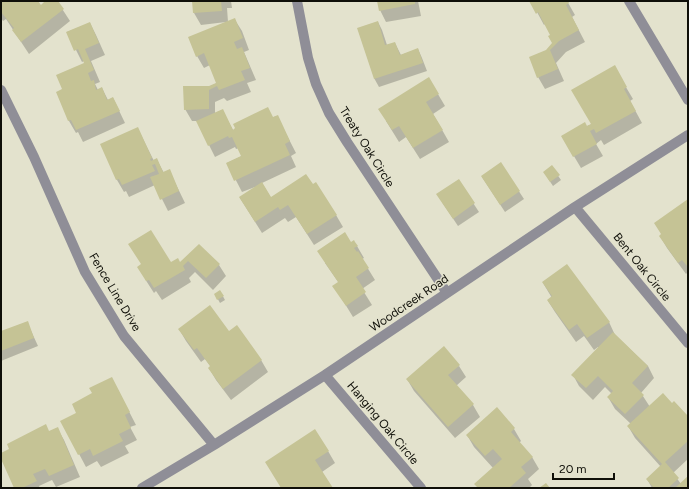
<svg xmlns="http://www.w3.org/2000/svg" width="689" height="489" font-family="Figtree,sans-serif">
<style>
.shadow{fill:#0003}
.building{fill:#c5c395}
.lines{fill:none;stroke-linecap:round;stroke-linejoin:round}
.minor{stroke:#8f8e97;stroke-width:10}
.labels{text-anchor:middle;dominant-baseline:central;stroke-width:3;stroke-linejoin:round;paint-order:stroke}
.street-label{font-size:12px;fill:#0f0f08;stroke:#e3e2cd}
</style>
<rect width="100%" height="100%" fill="#e3e2cd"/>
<!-- shadow -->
<path class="shadow" d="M1 1H36L40 6 47 1H57L70 21 29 54 6 19 3 21 1 18Z
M193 1H231L232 8H227L228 22 235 20 242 31 249 50 244 52 256 80 247 83 251 92 227 101 224 98 215 102V113L222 110 233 130 277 116 296 153 291 156 296 167 262 183 271 198 336 215 343 227 314 245 296 217 288 222 285 218 262 233 240 198 255 188V187L242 192 227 163 242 156 239 148 236 149 235 147 215 157 197 121H192L185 109 209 87 217 83 210 65 204 68 197 56 226 22 201 25 194 13Z
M378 1H418L421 16 386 22 380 10Z
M531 1H567L575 15 572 17 585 42 566 52 556 63 564 81 545 89 538 77 546 51 553 44 552 35 546 23 544 25Z
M378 22 382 30 387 45 395 43 401 55 418 49 422 58 427 71 379 87 374 78Z
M90 23 96 35 105 55 91 61 100 82 95 84 98 90 102 88 108 100 113 98 125 123 83 142 78 132 76 133 69 121 57 93 64 90 85 64 84 61 82 62 67 32Z
M614 67 633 99 630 101 642 123 604 145 601 140 596 144 603 156 581 168 562 136 592 124Z
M429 79 445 106 433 114 449 142 420 159 406 137 399 142 386 121Z
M138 129 154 161 157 160 164 173 169 170 185 203 168 211 155 185 129 197 126 191 124 192 117 180 102 144Z
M501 164 524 199 505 212 482 177Z
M552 167 561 180 553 186 547 177Z
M458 180 479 212 458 226 442 202Z
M688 200V272L686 274 667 248 660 236Z
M351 243 357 246 364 258 362 259 375 280 362 289 372 305 353 317 334 286 339 283 325 263Z
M199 245 219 265 226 276 213 290 195 272 189 278 191 282 162 300 156 291 154 293 145 279 171 264H180Z
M543 283 609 322 615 335 648 366 654 378 641 393 650 407 672 404 688 417V459L673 473 681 484 688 478V488H652L647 479 661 467 635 438 628 426 631 424 615 409 608 397 612 394 605 387 593 400 579 386 573 375 599 348 598 347 594 350 584 336 576 342 555 312 548 301 552 298Z
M220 291 225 300 220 303 215 294Z
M27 322 38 346 1 361V332Z
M179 329 229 332 261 360 268 372 231 400 216 380 209 368 211 367 205 359 201 362 186 341Z
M459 366 466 377 456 386 473 405 480 417 455 438 414 391 407 379Z
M118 390 136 425 130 427 137 440 125 446 129 453 101 467 97 461 86 467 62 422 77 413 93 393Z
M497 409 514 429 521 441 519 443 532 457 539 469 528 479 532 485 529 488H478L476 484 493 468 474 447 467 435Z
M57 428 64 440 80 477 56 487 52 480 39 486 40 488H15L1 457V454Z
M328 451 335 463 322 472 332 488H282L266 462Z"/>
<!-- building -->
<path class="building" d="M1 1H38L41 5 45 1H58L64 9 21 42 12 30 14 28 1 12Z
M192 1H221L222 11 193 13Z
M377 1H415V4L379 11Z
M529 1H568L569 3 566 5 579 30 559 41 550 50 558 69 537 78 529 57 546 50 552 43 548 36 550 35 538 12 536 14Z
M235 18 243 38 234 42 237 49 242 47 250 68 241 71 245 80 219 90 217 86 209 90V109L184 110 183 86H209L216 83 204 53 196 57 188 37Z
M378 21 385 45 395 42 400 55 418 48 423 63 374 79 357 28Z
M90 22 99 43 85 49 94 70 88 73 91 81 94 80 96 90 102 87 107 100 113 97 120 111 76 130 71 120 68 121 56 92 62 89 56 75 84 63 78 49 74 51 66 32Z
M615 65 627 87 624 89 636 111 596 133 594 129 590 131 597 144 573 157 561 136 585 122 587 126 591 124 571 90Z
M429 77 439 94 426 102 443 130 413 148 399 126 392 130 378 109Z
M268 107 273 117 278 115 290 141 285 144 290 155 234 181 226 163 241 156 232 137 229 138 228 136 208 146 196 121 223 109 233 130 235 128 233 124Z
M138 127 152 158 150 159 151 161 157 158 163 172 170 169 179 191 160 200 150 177 159 174 155 164 152 165 155 171 122 185 119 179 116 180 100 144Z
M501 162 520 191 500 205 481 176Z
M552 165 560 175 550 182 543 172Z
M306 174 313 184 316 182 337 215 307 234 288 205 280 210 278 207 255 222 239 197 262 182 271 197Z
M459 179 475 203 453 219 436 194Z
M688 199V267L682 260 678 263 659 236 661 234 654 223Z
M151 230 171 262 178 258 180 262 199 244 220 264 206 278 188 261 183 266 185 270 154 288 149 280 146 281 137 267 141 264 128 244Z
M345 232 351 242 354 240 355 242 358 246 354 248 357 252 358 251 369 268 356 277 366 292 346 306 332 286 338 282 317 251Z
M567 264 610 322 587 338 577 324 569 330 547 300 552 296 542 282Z
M220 290 224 296 217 300 214 294Z
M210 305 229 331 237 325 262 360 223 389 208 368 210 366 197 348 194 350 178 329Z
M28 321 34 338 1 351V331Z
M613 332 648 366 632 383 644 395 625 414 607 397 613 391 598 376 586 388 571 375Z
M444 346 460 365 448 375 474 404 448 427 406 379Z
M112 377 130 412 125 415 131 428 119 434 123 441 93 456 90 449 78 455 60 421 76 413 72 404 92 393 89 388Z
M663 393 672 403 674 401 688 416V441L665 462 679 478 668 488H654L646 479 662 464 627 426Z
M497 407 515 428 511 432 533 457 521 467 526 473 509 488H478L474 484 502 459 493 449 485 456 466 435Z
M46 424 49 431 58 427 74 465 49 476 45 469 33 474 37 481 22 488H14L1 459V453L9 449 7 444Z
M315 429 329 451 315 460 333 488H281L265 462Z
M688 476V488H675Z
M546 483 550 488H539Z"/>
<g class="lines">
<!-- minor -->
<path class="minor" d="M297 1 308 58 316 84 329 113 347 142 447 293
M629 1 688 100
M1 90 34 157 85 272 124 336 214 445
M575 207 688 343
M325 375 421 488
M142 488 214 445 325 375 575 207 688 135"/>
</g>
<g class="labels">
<!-- street labels -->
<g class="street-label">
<text transform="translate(367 147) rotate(58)">Treaty Oak Circle</text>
<text transform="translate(642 267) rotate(51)">Bent Oak Circle</text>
<text transform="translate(115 292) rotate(59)">Fence Line Drive</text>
<text transform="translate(409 303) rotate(-34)">Woodcreek Road</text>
<text transform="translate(383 423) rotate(50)">Hanging Oak Circle</text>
</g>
</g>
<!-- border -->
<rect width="689" height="489" fill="none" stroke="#0f0f08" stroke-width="4"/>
<!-- scale -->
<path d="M553 473v6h61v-6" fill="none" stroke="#0f0f08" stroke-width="2"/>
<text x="559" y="473" font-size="12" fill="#0f0f08" stroke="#e3e2cd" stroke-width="3" paint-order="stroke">20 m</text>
</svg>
